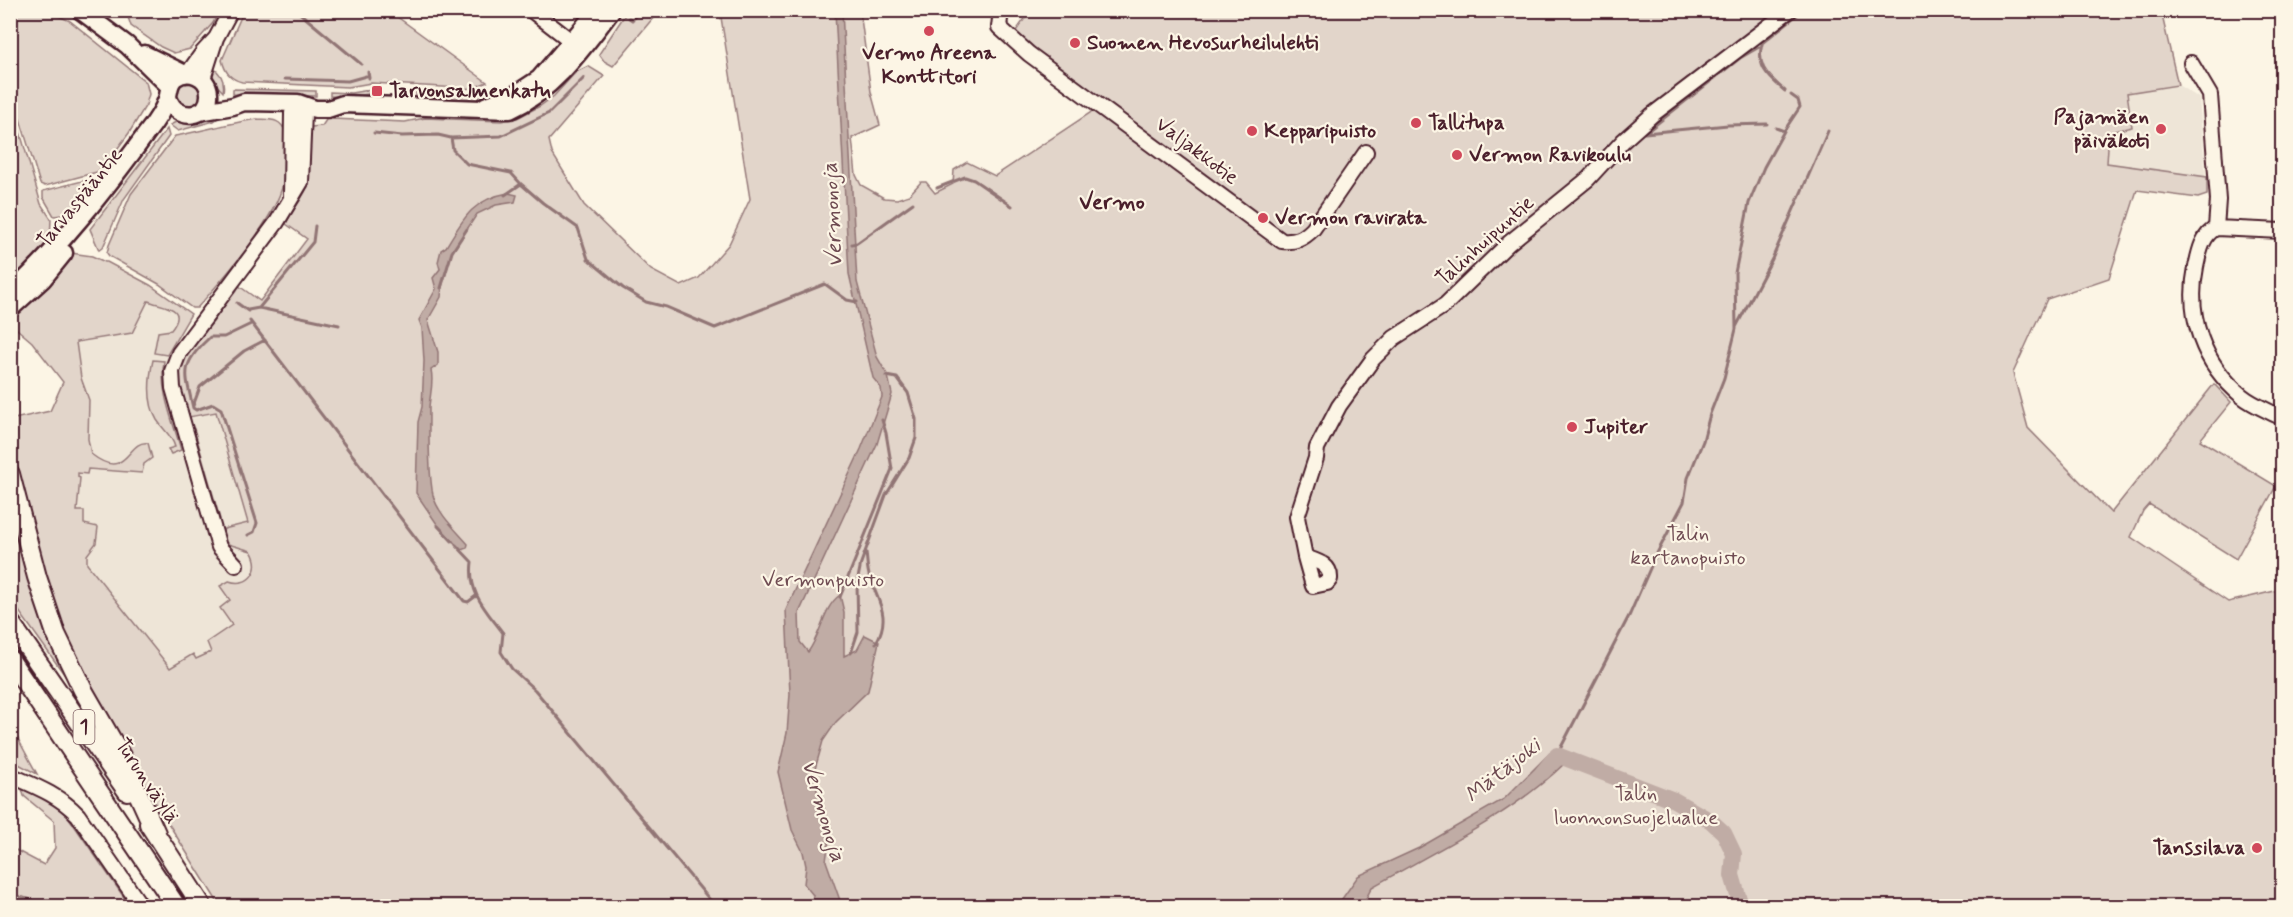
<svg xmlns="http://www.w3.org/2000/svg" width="2293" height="917" font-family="Mynerve,sans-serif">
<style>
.built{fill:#eee5d7}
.green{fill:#e2d5ca;stroke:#967a7a;stroke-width:1.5}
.water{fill:#c0aca5;stroke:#917474;stroke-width:1.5}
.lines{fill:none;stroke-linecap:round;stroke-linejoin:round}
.stream{stroke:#917474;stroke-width:3}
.river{stroke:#c0aca5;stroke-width:16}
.minor-casing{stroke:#4a1f2b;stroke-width:18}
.major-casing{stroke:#4a1f2b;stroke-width:21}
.highway-casing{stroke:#4a1f2b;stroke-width:22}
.minor{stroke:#fcf5e5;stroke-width:14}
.major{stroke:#fcf5e5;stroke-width:16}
.highway{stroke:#fcf5e5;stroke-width:18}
.poi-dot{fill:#d1495b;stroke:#fcf5e5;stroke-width:2}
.labels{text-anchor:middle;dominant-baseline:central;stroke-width:4.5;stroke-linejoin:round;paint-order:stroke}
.shield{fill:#fcf5e5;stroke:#7f5f63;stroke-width:1.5}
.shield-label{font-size:20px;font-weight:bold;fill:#4a1f2b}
.poi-label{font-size:21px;font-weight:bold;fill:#4a1f2b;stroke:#fcf5e5;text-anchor:start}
.street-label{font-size:21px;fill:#4a1f2b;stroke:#fcf5e5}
.park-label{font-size:21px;fill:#704c53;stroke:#fcf5e5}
.neighbourhood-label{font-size:22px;font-weight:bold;fill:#4a1f2b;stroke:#fcf5e5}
.water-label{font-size:22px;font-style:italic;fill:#6d4950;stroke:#fcf5e5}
</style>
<rect width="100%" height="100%" fill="#fcf5e5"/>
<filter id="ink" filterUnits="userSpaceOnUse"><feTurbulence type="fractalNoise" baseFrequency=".0167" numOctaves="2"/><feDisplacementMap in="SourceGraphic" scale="12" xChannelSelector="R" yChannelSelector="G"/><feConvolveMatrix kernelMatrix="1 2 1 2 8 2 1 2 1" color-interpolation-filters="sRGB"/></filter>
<g filter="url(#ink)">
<!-- built -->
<path class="built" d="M2178 85 2199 98 2206 177 2107 163 2109 132 2132 127 2127 93Z
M148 300 169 306 176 311 178 318 176 324 171 330 163 333 154 353 167 355 180 364 194 418 216 412 248 524 224 529 234 547 252 551 257 562 256 570 251 578 247 581 234 583 230 600 220 608 233 625 208 642 211 652 196 660 192 654 170 668 87 564V555L98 527 84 524V519L77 511 80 478 78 477V473L87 469 142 473 137 445 125 460 110 464 99 460 91 454 88 439 89 400 81 378 76 341 132 333Z"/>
<!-- green -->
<path class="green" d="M11 10 47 11 70 21 146 82 149 94 146 105 129 133 106 164 97 172 45 186 40 184 20 119 11 107Z
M244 10 389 11 487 82 478 86V89L371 83 348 87 242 82C230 79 225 72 222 60Z
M628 10 659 11 613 66 604 61 599 54Z
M122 11H219L213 23 190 49 174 53 161 47 131 26 128 17Z
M720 11H860L871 92 880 125 852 138 856 175 861 185 884 198 897 199 909 195 921 182H926L935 193 953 184 954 170 967 162 995 176 1090 113 1101 101 1013 35 1029 13V11H2161L2178 85 2127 93 2132 127 2109 132 2107 163 2207 177V195L2198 198 2137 190 2109 278 2047 299 2013 373 2028 428 2111 513 2214 384 2231 402 2200 440 2276 486 2236 559 2149 504 2143 511 2131 537 2228 602 2279 590 2282 583V906H220L155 802 76 657 57 612 43 570 11 444 10 413 14 419 50 411 63 382 32 342 11 324V317L71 253 92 256 105 262H107L150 285 191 314 167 355 154 353 158 332 171 330C189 307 164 307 148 301L132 333 76 342 81 378 89 400 88 439 91 454C128 483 127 439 148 443L152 458 144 464 142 473 88 469 87 474 78 473V477L80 478 77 511H84V524L98 527 96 543 87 555V564L170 668 193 654 196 659 211 652 207 642 232 625 220 608 230 600 220 586 229 581C249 588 263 569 251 551L228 544 223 541 222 532 224 529 248 523 216 412 189 417 178 379 180 364 185 355 213 322 236 287 239 286 260 301 307 239 286 224C291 209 305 199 308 183 311 164 305 145 311 127L322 126 326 120 332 119 405 122 425 118 501 121 517 118 540 106 554 96 576 72 588 66 604 76 549 140 552 153 584 205 651 270 681 286 699 278 729 244 750 199Z
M551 58C549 66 541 73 534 79 500 106 457 105 416 96V92L487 95C514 90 532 77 551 58Z
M212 67C221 73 225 82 223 92L213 81Z
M177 94a12 12 0 1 1 24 0a12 12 0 1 1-24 0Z
M233 89 316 91V96L233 94Z
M370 90 369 94 347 97 330 96V92L351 93Z
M10 113 18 125 41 204 51 219 50 240 11 281Z
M222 115 214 121 178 131 170 125 178 121Z
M257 119C270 120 281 118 285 132 285 148 286 166 283 183 277 218 222 280 197 308H192L159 284 109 256 107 253 109 245 131 194 175 136C203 131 229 123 257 119Z
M167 129 169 136 124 199 103 247 99 250 90 229Z
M90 179 94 182 93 186 71 214 54 216 43 197V191Z
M153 360 164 361C159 391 173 421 181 450L171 454 168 449 175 447C172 435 164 431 157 420 147 403 149 378 153 360Z
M194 429 195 432 220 519 216 518 191 433Z
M10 488 74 688 11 600Z
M10 724 37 774 11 760Z
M25 785 53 803 69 818 130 906H42L30 899 11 894 10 847 44 865 55 848 54 821 24 796 22 789Z"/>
<!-- water -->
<path class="water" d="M835 11H842L857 282 877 357 888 376 892 394 877 444 799 613 800 642 808 652C822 633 823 607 840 595L844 612V656L857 650 865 635 879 642 868 691 836 722 823 741 815 769 817 790 831 827 826 861 842 906H812L813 895 804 884 806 866 803 852 792 830 778 772 787 733 790 694 786 610 861 449 882 397 881 388 873 378 849 274Z
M508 193 517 195 515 202 496 205 477 214 452 252 442 287 441 297 428 320 438 352V365L431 370C434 382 430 395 429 407 429 432 428 471 433 495 437 513 457 531 468 544L467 548 461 550 437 524 416 493 418 422 422 407 424 361 422 328 419 320 436 289 433 278 440 269 438 262 441 250 446 247C463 219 473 199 508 193Z
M1551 752 1557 755 1564 764C1510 816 1437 850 1372 887L1362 906H1337L1358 876 1419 848 1504 799Z
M10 894 30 899 42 906H11Z"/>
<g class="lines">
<!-- stream -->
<path class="stream" d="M296 10 361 64
M629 18 632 20 640 10
M1764 38C1754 64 1766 75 1785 91
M1762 43 1803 10
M1759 47 1740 58 1645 133 1728 125 1767 124
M368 72 369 78
M285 79 348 81 366 76
M1776 128 1784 131
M374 133 402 136 438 135 451 138 501 136 549 113 584 78
M451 138 453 150 467 164 511 173 521 184 543 203 578 228 588 259 623 288 646 302 666 307 715 328 825 284 847 300 857 302
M937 188 965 177 974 180 1012 206
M505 195 521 184
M852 244 857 243 913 203
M441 288 452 252 467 229
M237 303 248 311
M259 308 313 242 315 226
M248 310 259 308 339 325
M250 321 464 601 468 602 476 596
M1736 327 1772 259 1828 131
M193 406 200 387 244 351 265 340
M438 526 452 541
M248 535 254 532 257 523 221 409 213 404 196 410 193 408C186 375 179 366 207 340L210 337H224L251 324
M456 545 472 562C468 593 485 609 503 633L501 652 512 669 535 690 715 906
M866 552C867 560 867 568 869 575 877 601 892 615 876 643
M840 597 892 469 886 433 882 420
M851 653 858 632 857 583 861 563 886 495 909 458 916 438V419L908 393 897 378 886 376
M1557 755 1630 614 1655 557 1684 502 1688 478 1703 441 1710 414 1724 378 1736 329 1735 273 1749 203 1764 167 1784 131 1800 107 1798 100 1791 95"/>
<!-- river -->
<path class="river" d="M1543 772 1557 755 1674 800 1711 821 1724 833 1734 854 1732 875 1741 906"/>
<!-- minor casing -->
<g class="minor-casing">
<path id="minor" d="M531 10 579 47
M1001 10 999 27 1029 54 1282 241C1296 242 1303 239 1313 229L1366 152
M216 38 231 10
M2191 63 2210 95 2218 200 2216 228
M188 73 203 52 216 38 203 79
M2216 228C2202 235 2199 253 2196 267 2186 316 2203 364 2242 396 2253 405 2269 411 2282 418
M2216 228 2282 231
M1305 557C1316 561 1331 564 1330 579L1327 583 1313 586 1305 557 1297 517 1316 458 1317 448 1339 406 1373 359 1394 338 1445 305 1509 243 1588 179 1623 141 1652 115 1790 10
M236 565 219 547 173 388 172 371 179 353 277 222 301 182 304 113 298 103 292 113 291 196
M10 775C35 786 59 795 78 815L141 906"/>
</g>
<!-- major casing -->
<g class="major-casing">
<path id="major" d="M80 10 127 45 169 86
M144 54 185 74
M485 106 516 94 539 79 598 10
M199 112 233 106 244 102 298 103 315 109H328L343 104 510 110C554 90 583 48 612 10
M10 294C61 246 105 190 146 134 154 124 163 111 167 99 170 91 168 84 175 78 188 68 208 76 209 93 211 119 175 123 168 97
M10 309 43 279 64 253"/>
</g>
<!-- highway casing -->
<g class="highway-casing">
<path id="highway" d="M10 474 37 577 56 634 83 690 121 756 156 833
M10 622 127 791
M10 660 176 906
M149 824 202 906"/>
</g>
<!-- minor -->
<use href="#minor" class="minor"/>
<!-- major -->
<use href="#major" class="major"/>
<!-- highway -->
<use href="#highway" class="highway"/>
</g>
</g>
<!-- markers -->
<g class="poi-dot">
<circle cx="929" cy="31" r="6"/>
<circle cx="1075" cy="43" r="6"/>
<rect x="371" y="85" width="12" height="12" rx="3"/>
<circle cx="1416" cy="123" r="6"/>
<circle cx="2161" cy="129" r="6"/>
<circle cx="1252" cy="131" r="6"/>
<circle cx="1457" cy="155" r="6"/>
<circle cx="1263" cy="218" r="6"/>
<circle cx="1572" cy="427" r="6"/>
<circle cx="2257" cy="848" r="6"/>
</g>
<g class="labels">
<!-- shield labels -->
<rect class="shield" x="73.5" y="710" width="21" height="34" rx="4.5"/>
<g class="shield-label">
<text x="84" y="727">1</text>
</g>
<!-- poi labels -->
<g class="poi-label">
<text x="1087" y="43">Suomen Hevosurheilulehti</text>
<text x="929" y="53" text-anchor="middle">Vermo Areena<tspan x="929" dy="24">Konttitori</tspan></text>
<text x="389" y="91">Tarvonsalmenkatu</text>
<text x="2149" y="117" text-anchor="end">Pajamäen<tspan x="2149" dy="24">päiväkoti</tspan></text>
<text x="1428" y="123">Tallitupa</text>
<text x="1264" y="131">Kepparipuisto</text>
<text x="1469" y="155">Vermon Ravikoulu</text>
<text x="1275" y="218">Vermon ravirata</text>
<text x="1584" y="427">Jupiter</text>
<text x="2245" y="848" text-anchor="end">Tanssilava</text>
</g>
<!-- street labels -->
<g class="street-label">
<text transform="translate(1197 151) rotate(37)">Valjakkotie</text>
<text transform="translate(80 198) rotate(-51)">Tarvaspääntie</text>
<text transform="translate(1485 241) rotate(-42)">Talinhuipuntie</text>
<text transform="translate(147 781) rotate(56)">Turunväylä</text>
</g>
<!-- park labels -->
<g class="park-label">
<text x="1688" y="534">Talin<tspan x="1688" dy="24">kartanopuisto</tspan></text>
<text x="823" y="580">Vermonpuisto</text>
<text x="1636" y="794">Talin<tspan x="1636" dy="24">luonnonsuojelualue</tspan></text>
</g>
<!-- neighbourhood labels -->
<g class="neighbourhood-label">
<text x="1112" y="203">Vermo</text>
</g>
<!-- water labels -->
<g class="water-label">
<text transform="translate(833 215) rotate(-93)">Vermonoja</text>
<text transform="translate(1503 771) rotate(-38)">Mätäjoki</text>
<text transform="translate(823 811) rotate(73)">Vermonoja</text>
</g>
</g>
<!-- margin -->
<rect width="2293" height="917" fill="none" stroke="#fcf5e5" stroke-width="36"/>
<rect x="18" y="18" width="2257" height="881" fill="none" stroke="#4a1f2b" stroke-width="2" filter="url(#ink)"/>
</svg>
